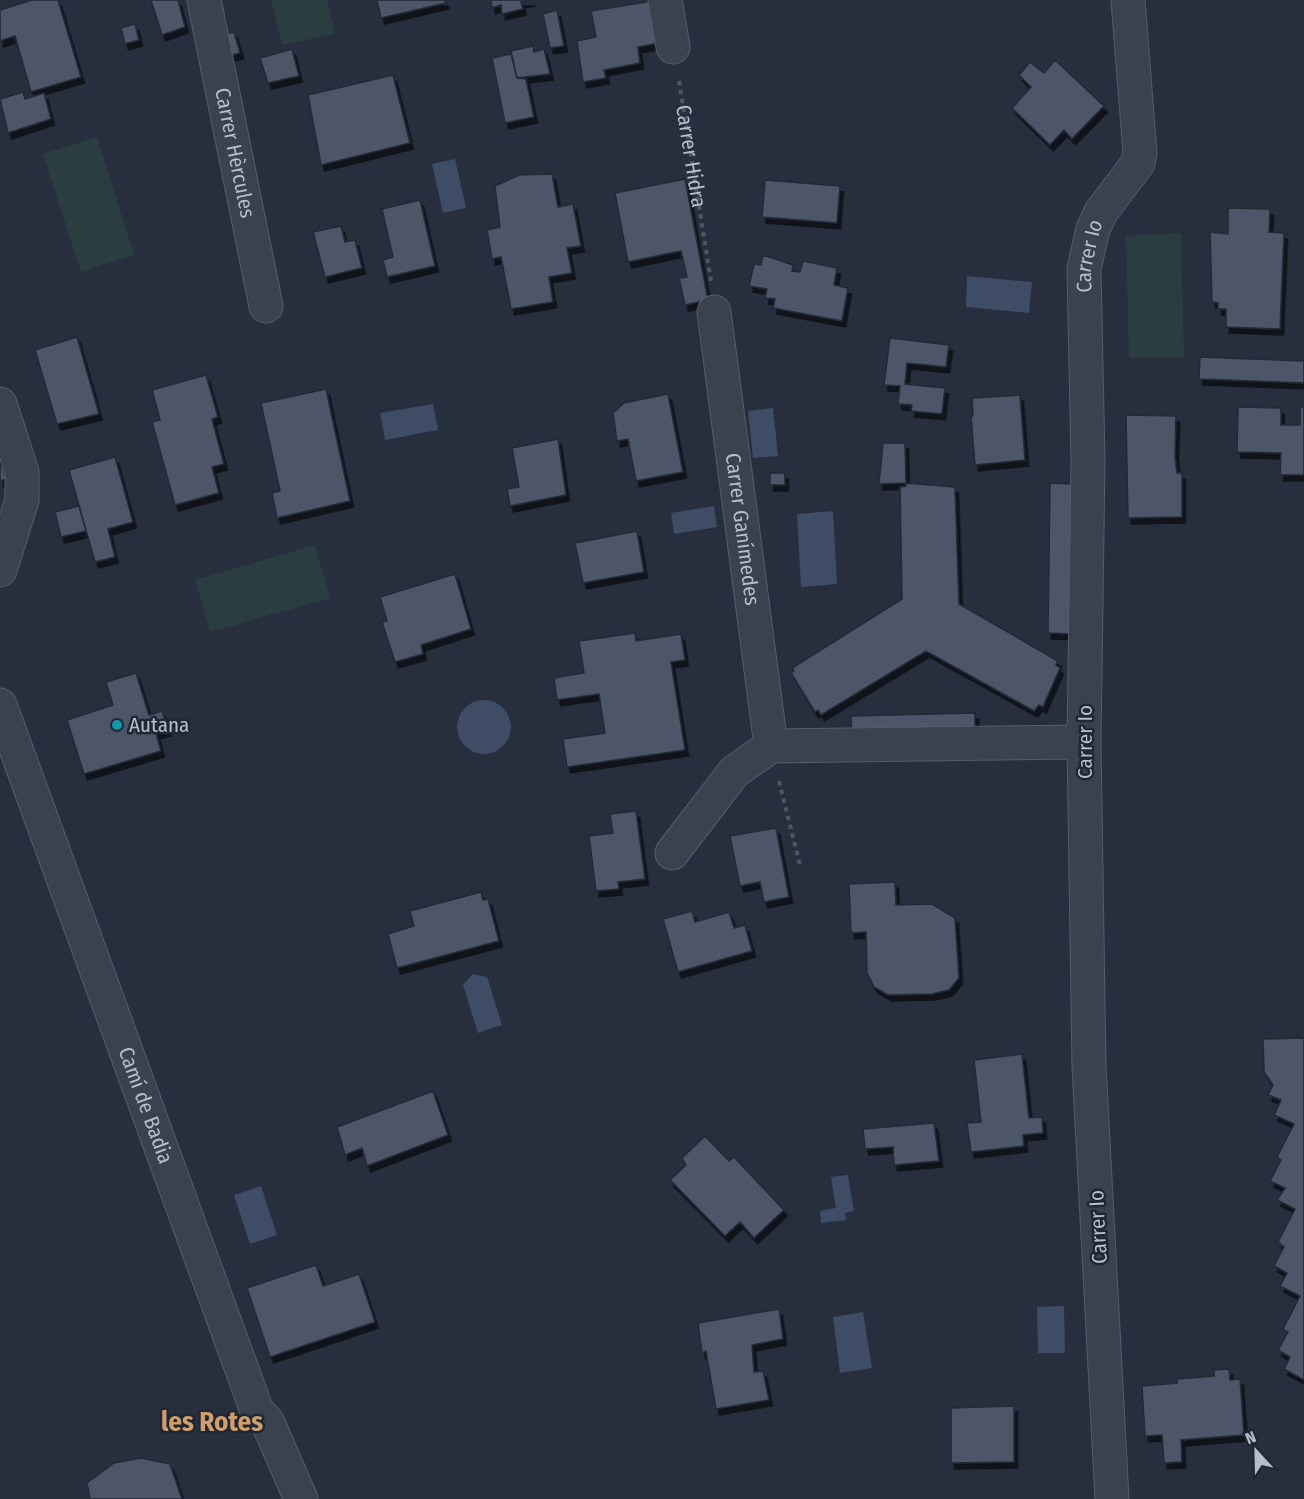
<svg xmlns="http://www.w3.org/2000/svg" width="1304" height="1499" font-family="'Fira Sans Condensed',sans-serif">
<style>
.green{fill:#2a3d41}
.water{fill:#3e4c66}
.building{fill:#4d5667;stroke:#222936;stroke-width:1.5;filter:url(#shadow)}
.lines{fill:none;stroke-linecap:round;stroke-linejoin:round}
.street-casing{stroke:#565d69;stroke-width:35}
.path{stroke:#495a5e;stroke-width:4;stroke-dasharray:4.5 4.5;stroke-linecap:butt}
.street{stroke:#3b424f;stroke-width:33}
.culture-dot{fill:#0f9aa8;stroke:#202734;stroke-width:2}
.labels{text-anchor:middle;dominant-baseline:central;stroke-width:5;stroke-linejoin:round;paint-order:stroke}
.street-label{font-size:21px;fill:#b7bdc9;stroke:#202734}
.poi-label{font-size:21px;fill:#b7bdc9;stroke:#202734;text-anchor:start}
.district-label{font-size:27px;font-weight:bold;fill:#cf9e6c;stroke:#202734}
</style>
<defs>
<filter id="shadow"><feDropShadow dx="3.5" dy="6" stdDeviation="0" flood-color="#0009"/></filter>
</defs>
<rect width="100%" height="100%" fill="#272f3e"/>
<!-- green -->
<path class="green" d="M271 0H327L335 34 282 45Z
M97 137 134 255 81 272 43 154Z
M1181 233 1184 357 1129 358 1126 236Z
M315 545 330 598 210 632 195 580Z"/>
<!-- water -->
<path class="water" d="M455 159 466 208 443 213 432 164Z
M967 276 1032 282 1029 313 966 307Z
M433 404 438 430 385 440 380 413Z
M773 408 778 456 753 458 748 411Z
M714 506 717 527 674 534 671 513Z
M833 511 837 584 801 587 797 514Z
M457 727a27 27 0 1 1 54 0a27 27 0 1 1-54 0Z
M473 974 487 977 502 1025 478 1033 463 985Z
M848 1175 854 1211 845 1213 846 1220 821 1223 820 1211 836 1208 831 1177Z
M261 1186 277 1235 250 1244 234 1195Z
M1064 1306 1065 1353H1038L1037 1307Z
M863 1312 872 1368 840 1373 833 1317Z"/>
<!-- building -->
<path class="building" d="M32 0H58L81 77 31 92 15 36 0 41V10Z
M151 0H178L185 27 162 35Z
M377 0H445L446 3 381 18Z
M491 0H532L521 2 523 9 502 14 501 5 492 8Z
M652 1 659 43 638 47 640 63 604 70 606 78 583 82 577 41 596 37 591 11Z
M557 10 564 46 550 48 543 14Z
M135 24 139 40 125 44 121 28Z
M234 32 240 53 224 57 219 35Z
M533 46 534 52 544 49 550 74 517 78 511 51Z
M292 49 299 76 268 83 260 58Z
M511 54 517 78 526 79 534 117 505 123 492 58Z
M1055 60 1104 106 1072 139 1064 130 1050 145 1012 108 1031 87 1019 75 1030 62 1044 73Z
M393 75 410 143 321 165 308 95Z
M23 92 25 99 44 93 51 119 8 133 0 99Z
M552 174 558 207 573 204 581 246 567 248 572 273 549 277 553 302 511 309 501 257 492 259 487 230 500 227 495 186 519 175Z
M685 179 708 300 685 305 679 278 687 277 681 251 628 262 615 193Z
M765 180 840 186 837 223 762 217Z
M420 200 435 266 387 277 383 260 393 257 382 209Z
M1228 208 1270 209 1269 232 1284 233 1280 329 1226 327V309H1218V303L1212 302 1210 232 1228 234Z
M341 226 345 242 355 240 362 268 325 277 313 232Z
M763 255 793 265 792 271 800 272 803 261 837 268 834 285 848 288 842 321 773 308 775 299 765 298 767 289 749 286 754 264 761 265Z
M77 337 99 414 57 424 35 350Z
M890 338 949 345 946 367 907 363 905 384 945 388 942 414 911 411 912 405 898 404 900 386 884 385Z
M1200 357 1304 361V383L1199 379Z
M206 375 218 417 212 419 224 464 212 467 219 493 175 505 152 422 160 420 152 390Z
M326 389 350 501 277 518 272 493 280 491 261 403Z
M668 394 683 472 636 481 628 439 617 441 613 413 624 403Z
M1020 395 1025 460 975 465 971 416H973L972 398Z
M1238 407 1281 408V425H1300V407H1304V475H1280L1281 453 1237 452Z
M1126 415 1176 416 1175 456 1177 473H1182V517L1128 518Z
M558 439 566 495 510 506 507 489 519 487 512 448Z
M883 443H905L906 483 879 484Z
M115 457 133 522 108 529 115 557 95 562 69 470Z
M0 461 6 479 0 481Z
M770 473H785V485H770Z
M906 483 955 487 959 604 1058 661 1056 665 1060 668 1043 707 1039 705 1034 711 926 651 821 715 818 710 815 712 791 673 794 671 792 668 902 599 900 487 906 486Z
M1050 483 1074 484 1072 634 1048 633Z
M79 506 86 531 61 537 55 512Z
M637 531 644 572 583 583 575 543Z
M455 574 471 629 421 645 423 654 395 662 382 622 387 621 380 597Z
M635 633 636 641 681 634 685 660 671 662 685 750 567 767 563 739 605 733 599 694 557 700 554 678 584 673 579 641Z
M136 673 149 715 162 711 168 730 156 733 161 751 84 774 67 720 113 705 106 682Z
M975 713V733L852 736 851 716Z
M636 811 645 879 618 882 619 889 596 891 589 836 613 833 610 814Z
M776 828 789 897 764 902 760 882 740 886 730 836Z
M895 882 896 905 932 904 955 918 959 978 949 990 932 994 888 995 874 987 867 973 866 932 851 933 849 884Z
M481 892 483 900 488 899 499 941 397 968 388 934 414 926 410 911Z
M692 911 695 922 729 912 734 928 745 925 752 951 678 972 663 919Z
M1304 1038V1380L1284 1369 1290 1357 1278 1350 1288 1332 1283 1329 1300 1296 1280 1286 1287 1273 1274 1266 1284 1247 1278 1242 1295 1209 1277 1200 1285 1188 1270 1181 1281 1160 1277 1157 1294 1124 1274 1115 1281 1100 1268 1095 1273 1085 1264 1072 1263 1039Z
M1022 1054 1029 1118 1042 1117 1043 1133 1023 1135 1024 1146 971 1152 967 1123 981 1122 974 1060Z
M433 1091 448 1135 367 1166 362 1148 345 1155 337 1127Z
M934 1123 939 1161 894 1165 893 1147 865 1149 863 1129Z
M705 1136 729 1161 734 1157 784 1210 754 1238 740 1222 725 1236 670 1180 686 1165 682 1158Z
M316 1265 323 1286 359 1274 375 1322 270 1357 247 1288Z
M779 1309 783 1339 752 1345 754 1372 763 1371 769 1400 716 1409 706 1351 702 1353 698 1323Z
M1229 1369 1230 1380 1240 1379 1244 1435 1181 1440 1182 1462 1164 1463 1162 1435 1145 1436 1142 1386 1177 1383V1379L1214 1376V1370Z
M1014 1406V1462L951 1463V1408Z
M141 1458 170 1464 182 1499H90L87 1483 114 1463Z"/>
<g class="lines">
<!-- street casing -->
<g class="street-casing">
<g id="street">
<path id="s2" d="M204 0 266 306"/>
<path d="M665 0 673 47"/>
<path id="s3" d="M714 312 771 746"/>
<path d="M0 404 22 472V500L0 570"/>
<path id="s4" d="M0 705 257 1411 267 1421 301 1499"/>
<path d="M672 853 734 772 771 746 1084 742"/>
<path id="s5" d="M1112 1499 1089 1066 1084 742 1088 461 1084 269 1093 229 1101 212 1138 163 1140 153 1128 0"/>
</g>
</g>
<!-- path -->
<g class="path">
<path id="s1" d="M679 81 711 281"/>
<path d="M779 781 800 865"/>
</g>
<!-- street -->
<use href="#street" class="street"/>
</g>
<!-- markers -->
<circle class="culture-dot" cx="117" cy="725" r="6"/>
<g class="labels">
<!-- street labels -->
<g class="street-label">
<text stroke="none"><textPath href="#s2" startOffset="156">Carrer Hèrcules</textPath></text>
<text stroke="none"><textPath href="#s1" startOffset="76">Carrer Hidra</textPath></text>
<text stroke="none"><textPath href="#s5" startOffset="1244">Carrer Io</textPath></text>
<text stroke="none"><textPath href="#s3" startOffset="219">Carrer Ganímedes</textPath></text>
<text transform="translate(1085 742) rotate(-90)">Carrer Io</text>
<text stroke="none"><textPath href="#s4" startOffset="426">Camí de Badia</textPath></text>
<text transform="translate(1098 1227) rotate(-93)">Carrer Io</text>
</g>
<!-- poi labels -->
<g class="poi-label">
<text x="129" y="725">Autana</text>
</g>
<!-- district labels -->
<g class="district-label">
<text x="212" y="1422">les Rotes</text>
</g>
</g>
<!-- north arrow -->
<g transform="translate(1256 1451) rotate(338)" stroke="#202734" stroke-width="4.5" paint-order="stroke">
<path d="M0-4.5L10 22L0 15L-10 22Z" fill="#b7bdc9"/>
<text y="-9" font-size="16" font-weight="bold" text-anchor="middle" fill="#b7bdc9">N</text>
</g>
</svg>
